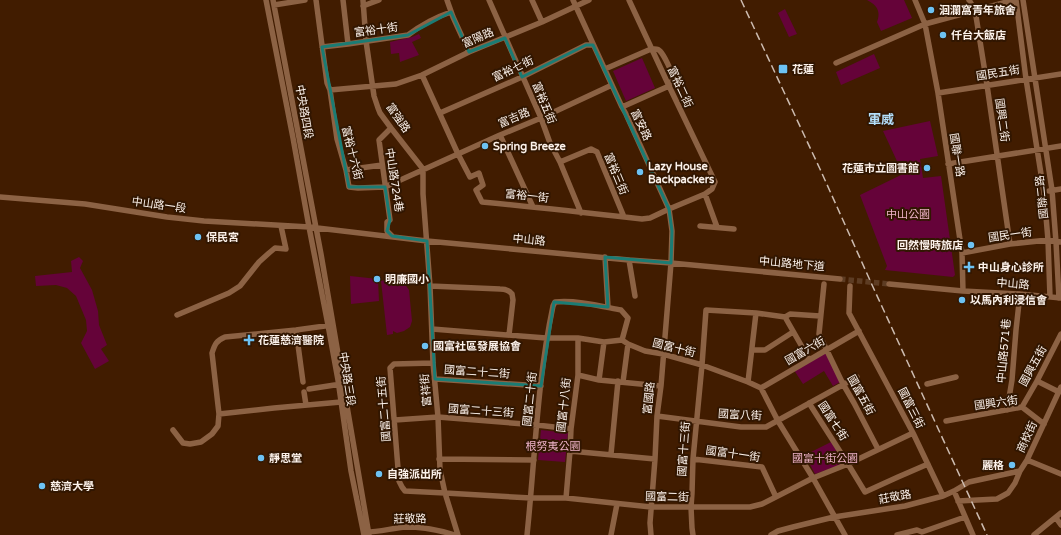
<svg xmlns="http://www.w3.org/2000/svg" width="1061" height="535" font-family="'Varela Round','Noto Sans TC',sans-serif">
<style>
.green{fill:#650339}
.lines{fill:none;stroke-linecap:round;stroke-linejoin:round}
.minor-tunnel{stroke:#5d3c23;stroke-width:5.5;stroke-dasharray:5.5 3;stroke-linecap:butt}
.minor{stroke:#8c6244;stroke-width:5.5}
.rail{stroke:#cdbcb0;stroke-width:1.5;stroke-dasharray:8 4;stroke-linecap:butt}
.marked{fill:none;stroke:#1b7c74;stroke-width:3;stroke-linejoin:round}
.poi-dot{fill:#6dc2f3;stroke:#311601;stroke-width:1.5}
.labels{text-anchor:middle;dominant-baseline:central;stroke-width:4;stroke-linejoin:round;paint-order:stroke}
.poi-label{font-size:11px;font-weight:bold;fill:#fcf2eb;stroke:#311601;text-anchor:start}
.street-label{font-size:11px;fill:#fcf2eb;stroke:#311601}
.park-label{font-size:11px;fill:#eeb3c8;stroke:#311601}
.quarter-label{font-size:13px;font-weight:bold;fill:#b4e0fc;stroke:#311601}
</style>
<rect width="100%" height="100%" fill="#411c00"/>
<!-- green -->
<path class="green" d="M867 0H904L912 18 881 31 877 22C881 11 877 5 867 0Z
M785 9 797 34 789 37 778 13Z
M419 34 421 38 412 42 419 55 400 62 399 53 391 54 390 42 412 37Z
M874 54 880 68 841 85 836 72Z
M642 58 655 88 626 101 613 71Z
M930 121 938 156 920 159 923 178 941 176 955 275 953 277 885 270 887 266 860 195 903 174 883 131Z
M79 257 83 261 80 268 92 290 98 311 99 325 107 345 101 349 109 361 95 369 81 343 87 331 86 320 76 296 67 288 56 285 36 286 35 276 72 272 71 261Z
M350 276 378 279 379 301 351 304Z
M385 280 386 285C396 278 402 279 409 290L412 321 410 327 404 331 397 333 393 331V334L387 335 381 281Z
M826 352 842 381 833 386 824 371 803 384 794 370Z
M541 430 568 433 565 462 538 460Z
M831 442 846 463 815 474 805 455Z"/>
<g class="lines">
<!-- minor-tunnel -->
<path class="minor-tunnel" d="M840 279 889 284"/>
<!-- minor -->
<path class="minor" d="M266 0 293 138 309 227 328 325 338 380 351 471 364 535
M273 0 321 254 369 535
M316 0 327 83 330 90 337 139 346 170 349 187 358 188 385 187 500 135 541 118 612 85
M343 0 348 44
M363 0 366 41 374 96 378 108 380 113 391 128 423 169V194L430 286 433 363 438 417 440 470 445 493 458 535
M447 0 453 17 469 52
M489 0 541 118 550 143 560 162 581 213
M532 0 542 22
M573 0 622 107 626 114 669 209 672 231 671 263 661 386 657 416 655 459 650 523 651 535
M915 0 925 24 938 93 962 253 963 291
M969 0 975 10 987 85 1010 244
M1016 0 1026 79 1044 193 1048 240 1050 297
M1023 0 1052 190 1056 242 1059 298
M274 5 305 0
M363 6 379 0
M322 47 348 44 408 35C421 25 436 17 451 12
M836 63 925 24 1014 0
M605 69 651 49C655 49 658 48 660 51 664 55 672 72 673 77 673 81 670 83 669 86L622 107
M422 75 458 154 470 177 479 173 483 185 476 190 482 202C535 207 589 213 642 219L650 218 669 209 705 194 712 189 715 182 669 86 629 0
M330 90 396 84 422 75 469 52 542 22 589 0
M938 93 1061 74
M440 113 522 77 586 45H593
M391 128 379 140 390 220 387 222V231L392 236
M500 135 533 207
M560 162 591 149 597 152 624 217
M948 164 1061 146
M346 170 382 165
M1049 191 1061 189
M705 194 717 227
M0 197 85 204 167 217 204 221 309 227 427 241 629 260 671 263 840 279
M700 226 734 229
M962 253 1010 244 1048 240 1061 242
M605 257 608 307
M629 260 635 296
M824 284 819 334 843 384 854 403 878 449
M889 284 963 291 1020 294 1061 298
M430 286 500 289C505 289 509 290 512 294L513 300 509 335
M850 286 849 313 913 433 943 496
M177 315 229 293 240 286 259 262 269 253 275 248 286 249 281 226
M785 317 809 359
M432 329 546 338H578L604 342 622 340 628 344 645 351 663 354 702 365 748 382 761 388 778 421 813 478 845 535
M296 330 303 382
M752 350H765L793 332
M433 363 394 364 390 368 399 481 402 487 405 491 445 493 531 498H566L651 507H750L762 504 813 478 848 464 913 433
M578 375 599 380 661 386
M435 379 541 386
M599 380 604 342
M1037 381 1059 392
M623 382 628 344
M748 382 756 313
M927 384 956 377
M761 388 859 331
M309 389 341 384
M304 392 306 405
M809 403 848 464 865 492 898 477 928 464
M1022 407 1037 381 1061 334
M1007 410 1012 380 1016 330 1020 294
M219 414 274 408 341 402
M657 416 741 427H766L857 377
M395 420 438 417 537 425 571 429
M946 421 1022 407 1044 424
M173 430 183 443 190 444 201 442 212 434 218 426 219 414 212 353C215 344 216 341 225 337L296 330 332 325
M570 451 655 459
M611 454 618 381
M439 459 534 460
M693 459 762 467 776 497
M1027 460 1061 474
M954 491 973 535
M566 498 570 451 571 429 578 375V338
M958 501 997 499 1008 493 1015 483 1020 471 1027 460 1061 387
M1056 518 1061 525
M366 532C379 532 393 528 406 527 423 527 439 530 455 535
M527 535C535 459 537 381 553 306L555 302C577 300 600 306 621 310L628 318 622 340
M611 535 617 504
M693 535 692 528 691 507 692 493 693 459 702 365 706 310 756 313 785 317 790 314 820 316
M771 535 778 531 793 527 834 517 905 506 943 496 954 491 969 482 1020 471
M897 535 917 530 922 532 965 517
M1034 535 1061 513"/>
<!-- rail -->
<path class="rail" d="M741 0 820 169 873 287 987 535"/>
</g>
<!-- marked area -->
<path class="marked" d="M451 12 469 52 505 38 522 77 586 45H593L669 209 672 231 671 263 605 257 608 307 554 302 541 386 435 379 427 241 392 236 387 231 390 220 385 187H349L322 47 408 35Z"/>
<!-- markers -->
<g class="poi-dot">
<circle cx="931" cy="10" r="4"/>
<circle cx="943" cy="35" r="4"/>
<rect x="778" y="64" width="10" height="10" rx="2"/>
<circle cx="485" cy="146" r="4"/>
<circle cx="927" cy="168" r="4"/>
<circle cx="640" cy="172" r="4"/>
<circle cx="198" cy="237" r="4"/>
<circle cx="971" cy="245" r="4"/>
<path d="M967 261h4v4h4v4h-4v4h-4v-4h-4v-4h4z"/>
<circle cx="377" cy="279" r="4"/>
<circle cx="962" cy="300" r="4"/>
<path d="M247 334h4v4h4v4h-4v4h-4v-4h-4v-4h4z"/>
<circle cx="425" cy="346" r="4"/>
<circle cx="261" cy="458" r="4"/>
<circle cx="1012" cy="465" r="4"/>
<circle cx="379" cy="474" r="4"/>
<circle cx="42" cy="486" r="4"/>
</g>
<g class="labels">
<!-- poi labels -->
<g class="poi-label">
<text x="939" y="10">洄瀾窩青年旅舍</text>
<text x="951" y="35">仟台大飯店</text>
<text x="792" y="69">花蓮</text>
<text x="493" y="146">Spring Breeze</text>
<text x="648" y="166">Lazy House<tspan x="648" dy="13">Backpackers</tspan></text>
<text x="919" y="168" text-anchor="end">花蓮市立圖書館</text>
<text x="206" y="237">保民宮</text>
<text x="963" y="245" text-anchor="end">回然慢時旅店</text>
<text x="978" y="267">中山身心診所</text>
<text x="385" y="279">明廉國小</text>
<text x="970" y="300">以馬內利浸信會</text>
<text x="258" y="340">花蓮慈濟醫院</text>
<text x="433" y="346">國富社區發展協會</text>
<text x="269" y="458">靜思堂</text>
<text x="1004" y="465" text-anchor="end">麗格</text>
<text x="387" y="474">自強派出所</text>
<text x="50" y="486">慈濟大學</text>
</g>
<!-- street labels -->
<g class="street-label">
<text transform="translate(376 30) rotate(-8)">富裕十街</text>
<text transform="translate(478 38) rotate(-23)">富陽路</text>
<text transform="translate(513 69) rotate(-25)">富裕七街</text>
<text transform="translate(998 73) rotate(-9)">國民五街</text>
<text transform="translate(680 87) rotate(65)">富裕二街</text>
<text transform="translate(544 103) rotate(67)">富裕五街</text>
<text transform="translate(304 112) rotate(80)">中央路四段</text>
<text transform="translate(398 118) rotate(55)">富強路</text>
<text transform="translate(514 118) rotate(-23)">富吉路</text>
<text transform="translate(1002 120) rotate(82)">國興二街</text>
<text transform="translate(641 125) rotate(65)">富安路</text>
<text transform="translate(352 153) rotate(76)">富裕十六街</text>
<text transform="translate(957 155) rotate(81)">國聯一路</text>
<text transform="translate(616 174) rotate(67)">富裕三街</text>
<text transform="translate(394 180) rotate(81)">中山路724巷</text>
<text transform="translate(527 196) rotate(6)">富裕一街</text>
<text transform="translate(1042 197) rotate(-96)">國聯二路</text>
<text transform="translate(159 205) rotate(8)">中山路一段</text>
<text transform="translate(1010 235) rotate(-8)">國民一街</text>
<text transform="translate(529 240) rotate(5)">中山路</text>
<text transform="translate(792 264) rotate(5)">中山路地下道</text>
<text transform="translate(1013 284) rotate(4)">中山路</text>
<text transform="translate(674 348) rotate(14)">國富十街</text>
<text transform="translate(805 351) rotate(-30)">國富六街</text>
<text transform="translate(1004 351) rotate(-85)">中山路571巷</text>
<text transform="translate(1033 366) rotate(-61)">國興五街</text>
<text transform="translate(477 372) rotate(4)">國富二十二街</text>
<text transform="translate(347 379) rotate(81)">中央路三段</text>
<text transform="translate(426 390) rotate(-95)">富祥街</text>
<text transform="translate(861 395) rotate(61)">國富五街</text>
<text transform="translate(649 398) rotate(-84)">富國路</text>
<text transform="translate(530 399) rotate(-84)">國富二十街</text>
<text transform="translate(996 403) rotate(-8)">國興六街</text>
<text transform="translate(564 405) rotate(-84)">國富十八街</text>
<text transform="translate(911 408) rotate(63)">國富三街</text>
<text transform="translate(384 409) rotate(-95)">國富二十五街</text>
<text transform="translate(481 411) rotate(4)">國富二十三街</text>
<text transform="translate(740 415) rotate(3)">國富八街</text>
<text transform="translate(833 421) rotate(57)">國富七街</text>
<text transform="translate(1027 437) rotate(-65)">商校街</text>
<text transform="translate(684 449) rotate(-86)">國富十三街</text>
<text transform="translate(733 454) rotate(8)">國富十一街</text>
<text transform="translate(667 497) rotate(1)">國富二街</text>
<text transform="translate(895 497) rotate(-11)">莊敬路</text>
<text transform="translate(410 519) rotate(-1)">莊敬路</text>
</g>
<!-- park labels -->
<g class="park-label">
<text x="908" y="214">中山公園</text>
<text x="553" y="446">根努夷公園</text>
<text x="825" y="458">國富十街公園</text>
</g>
<!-- quarter labels -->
<g class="quarter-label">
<text x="881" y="120">軍威</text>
</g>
</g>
</svg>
